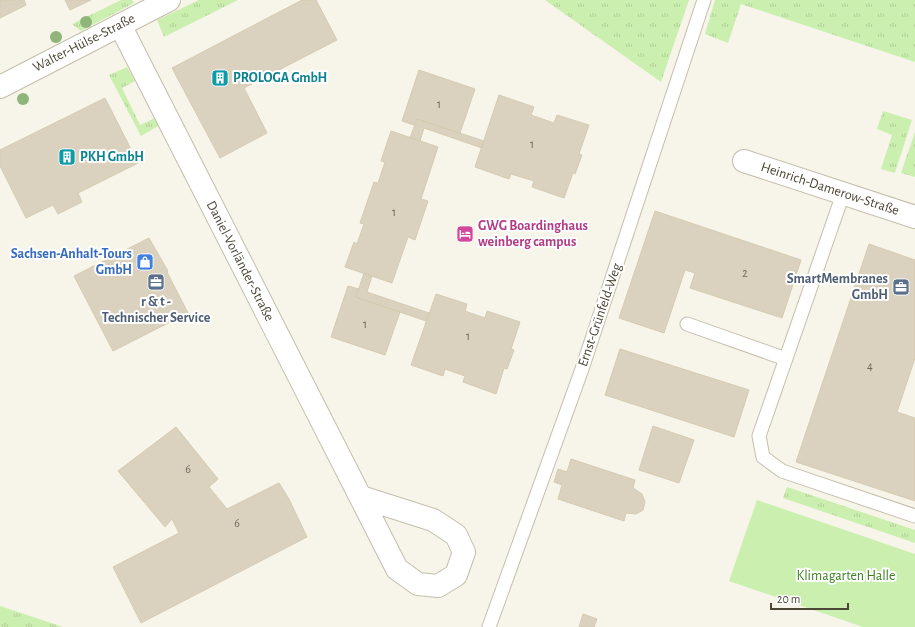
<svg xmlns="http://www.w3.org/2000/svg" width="915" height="627" font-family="'Alegreya Sans',sans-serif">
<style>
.grass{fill:url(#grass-tufts)}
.garden{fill:#cbefaf}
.building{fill:#dad2be;stroke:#d6cbb0}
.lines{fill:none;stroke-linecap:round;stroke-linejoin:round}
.service-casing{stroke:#c4beab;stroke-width:15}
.minor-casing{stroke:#c4beab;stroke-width:24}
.tertiary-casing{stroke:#c4beab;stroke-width:24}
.service{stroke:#fff;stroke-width:13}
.minor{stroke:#fff;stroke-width:22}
.tertiary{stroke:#fff;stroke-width:22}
.tree{fill:#90b57b}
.labels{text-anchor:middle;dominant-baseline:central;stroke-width:4;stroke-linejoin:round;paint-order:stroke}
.number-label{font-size:12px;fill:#706959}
.street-label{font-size:14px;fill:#4c4637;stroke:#fff}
.culture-label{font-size:14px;font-weight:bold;fill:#0d838f;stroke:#fff;text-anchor:start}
.hotel-label{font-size:14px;font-weight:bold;fill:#b23c85;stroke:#fff;text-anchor:start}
.shop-label{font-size:14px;font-weight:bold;fill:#366cbe;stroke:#fff;text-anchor:end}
.service-label{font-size:14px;font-weight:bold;fill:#4e5e75;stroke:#fff;text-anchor:end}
.park-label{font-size:14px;fill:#3b8121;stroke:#fff}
</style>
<defs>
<pattern id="grass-tufts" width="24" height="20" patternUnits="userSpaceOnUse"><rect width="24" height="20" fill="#cbefaf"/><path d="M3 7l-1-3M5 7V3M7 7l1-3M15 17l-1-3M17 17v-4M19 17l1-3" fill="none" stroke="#b0ce97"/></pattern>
</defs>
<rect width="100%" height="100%" fill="#f7f4ea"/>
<!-- grass -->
<path class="grass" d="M121 0H132L134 3 81 31 72 24Z
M199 0H238L164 37 157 20Z
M545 0H689L661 82Z
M715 0H915V62L741 4 728 43 705 34Z
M127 67 135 81 122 88 140 125 155 118 160 125 141 136 109 75Z
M883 111 912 120 895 173 881 169 892 135 877 129Z
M915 132V177L901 173Z
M787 487 915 530V543L783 498Z
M0 606 63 627H0Z"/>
<!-- garden -->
<path class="garden" d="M757 500 915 554V627H863L729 581Z"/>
<!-- building -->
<path class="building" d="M0 0H24L26 5 0 18Z
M65 0H91L70 10Z
M302 0H316L337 40 244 88 267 133 220 158 172 68Z
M419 70 475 89 460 133 417 119 414 125 402 121Z
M499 95 534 107 531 115 554 123 557 115 589 125 579 154 582 155 575 174 573 173 564 198 532 187 534 181 511 174 509 179 475 167Z
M105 98 138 163 78 193 82 202 58 214 53 205 26 218 0 166V150Z
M417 119 484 141 482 148 424 128 420 141 410 138Z
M391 131 438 147 421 199 428 201 415 240 408 237 392 283 345 267 354 242 357 244 364 224 360 223 374 182 378 183 385 162 381 161Z
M655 211 801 260 782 318 690 288 695 273 685 270 664 333 619 318Z
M149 238 168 271 167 272 188 313 113 351 74 276Z
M869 244 915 260V358L897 412 915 418V501L796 462Z
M364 273 372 276 367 292 429 313 426 321 356 297Z
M348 286 359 289 356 297 400 312 385 355 331 337Z
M436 294 467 304 465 311 485 318 487 311 520 322 511 349 514 350 507 369 504 368 496 394 463 382 465 376 445 369 443 376 411 365Z
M620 349 749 390 734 437 605 395Z
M653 426 694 440 679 483 639 470Z
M176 427 218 479 209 487 227 509 279 483 289 499 307 537 141 623 113 567 179 533 172 519 165 527 118 471Z
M571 459 635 480 633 488 642 494 645 502 643 510 636 514 626 513 624 521 558 499 562 485 554 482 558 469 567 472Z
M583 614 597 619 594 627H579Z"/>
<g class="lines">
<!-- service casing -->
<g class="service-casing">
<path id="service" d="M843 194 759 436 763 457 782 471 915 516
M687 324 786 359
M489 627 582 369 704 0"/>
</g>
<!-- minor casing -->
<g class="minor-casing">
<path id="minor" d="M120 25 397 569 418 584 438 586 456 575 464 552 456 535 433 520 361 497
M744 161 915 217"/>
</g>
<!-- tertiary casing -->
<g class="tertiary-casing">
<path id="tertiary" d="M0 87 169 0"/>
</g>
<!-- service -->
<use href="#service" class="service"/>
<!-- minor -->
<use href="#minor" class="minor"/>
<!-- tertiary -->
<use href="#tertiary" class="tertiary"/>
</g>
<!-- trees -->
<g class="tree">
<circle cx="86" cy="22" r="6"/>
<circle cx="56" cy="37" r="6"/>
<circle cx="23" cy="99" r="6"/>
</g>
<!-- icons -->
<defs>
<g id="building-square" transform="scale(0.9)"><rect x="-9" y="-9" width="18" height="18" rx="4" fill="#0f9aa8" stroke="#fff"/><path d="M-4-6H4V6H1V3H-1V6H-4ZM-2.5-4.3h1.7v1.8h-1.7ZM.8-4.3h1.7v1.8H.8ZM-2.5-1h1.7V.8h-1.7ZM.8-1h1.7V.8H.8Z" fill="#fff"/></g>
<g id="hotel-square" transform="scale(0.9)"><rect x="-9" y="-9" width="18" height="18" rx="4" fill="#d1479c" stroke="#fff"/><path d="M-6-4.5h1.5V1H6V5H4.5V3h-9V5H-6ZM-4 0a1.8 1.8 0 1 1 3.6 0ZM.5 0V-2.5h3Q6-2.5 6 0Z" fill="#fff"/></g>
<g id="shop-square" transform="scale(0.9)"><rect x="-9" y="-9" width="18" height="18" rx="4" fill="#3f7fe0" stroke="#fff"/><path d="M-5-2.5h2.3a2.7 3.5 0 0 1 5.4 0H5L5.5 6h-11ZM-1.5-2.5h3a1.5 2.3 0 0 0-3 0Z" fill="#fff"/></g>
<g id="office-square" transform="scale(0.9)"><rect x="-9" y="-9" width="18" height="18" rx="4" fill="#5c6f8a" stroke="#fff"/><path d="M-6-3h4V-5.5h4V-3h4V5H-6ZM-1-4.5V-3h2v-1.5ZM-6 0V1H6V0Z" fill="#fff"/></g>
</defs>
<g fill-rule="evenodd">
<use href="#building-square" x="220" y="78"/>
<use href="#building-square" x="67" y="157"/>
<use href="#hotel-square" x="465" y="234"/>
<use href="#shop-square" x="145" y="262"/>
<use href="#office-square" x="156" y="282"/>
<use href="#office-square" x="901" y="287"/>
</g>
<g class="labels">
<!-- number labels -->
<g class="number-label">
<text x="439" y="104">1</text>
<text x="532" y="144">1</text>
<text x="394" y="212">1</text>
<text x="745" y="273">2</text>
<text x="365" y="324">1</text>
<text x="468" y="336">1</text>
<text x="870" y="366">4</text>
<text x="188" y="469">6</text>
<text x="237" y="523">6</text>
</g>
<!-- street labels -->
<g class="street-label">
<text transform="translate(84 43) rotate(-27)">Walter-Hülse-Straße</text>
<text transform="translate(830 189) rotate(18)">Heinrich-Damerow-Straße</text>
<text transform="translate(240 261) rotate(63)">Daniel-Vorländer-Straße</text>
<text transform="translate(600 315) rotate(-71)">Ernst-Grünfeld-Weg</text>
</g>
<!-- culture labels -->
<g class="culture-label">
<text x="233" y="78">PROLOGA GmbH</text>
<text x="80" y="157">PKH GmbH</text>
</g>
<!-- hotel labels -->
<g class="hotel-label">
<text x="478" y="226">GWG Boardinghaus<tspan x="478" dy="16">weinberg campus</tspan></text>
</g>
<!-- shop labels -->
<g class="shop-label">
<text x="132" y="254">Sachsen-Anhalt-Tours<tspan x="132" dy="16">GmbH</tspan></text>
</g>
<!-- service labels -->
<g class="service-label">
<text x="888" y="279">SmartMembranes<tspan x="888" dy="16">GmbH</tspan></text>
<text x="156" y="302" text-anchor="middle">r &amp; t -<tspan x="156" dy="16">Technischer Service</tspan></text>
</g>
<!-- park labels -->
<g class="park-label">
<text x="846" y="576">Klimagarten Halle</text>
</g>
</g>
<!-- scale -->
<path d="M771 603v6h77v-6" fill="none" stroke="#4c4637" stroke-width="2"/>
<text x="777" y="603" font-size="12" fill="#4c4637" stroke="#ffffff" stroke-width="3" paint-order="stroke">20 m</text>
</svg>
